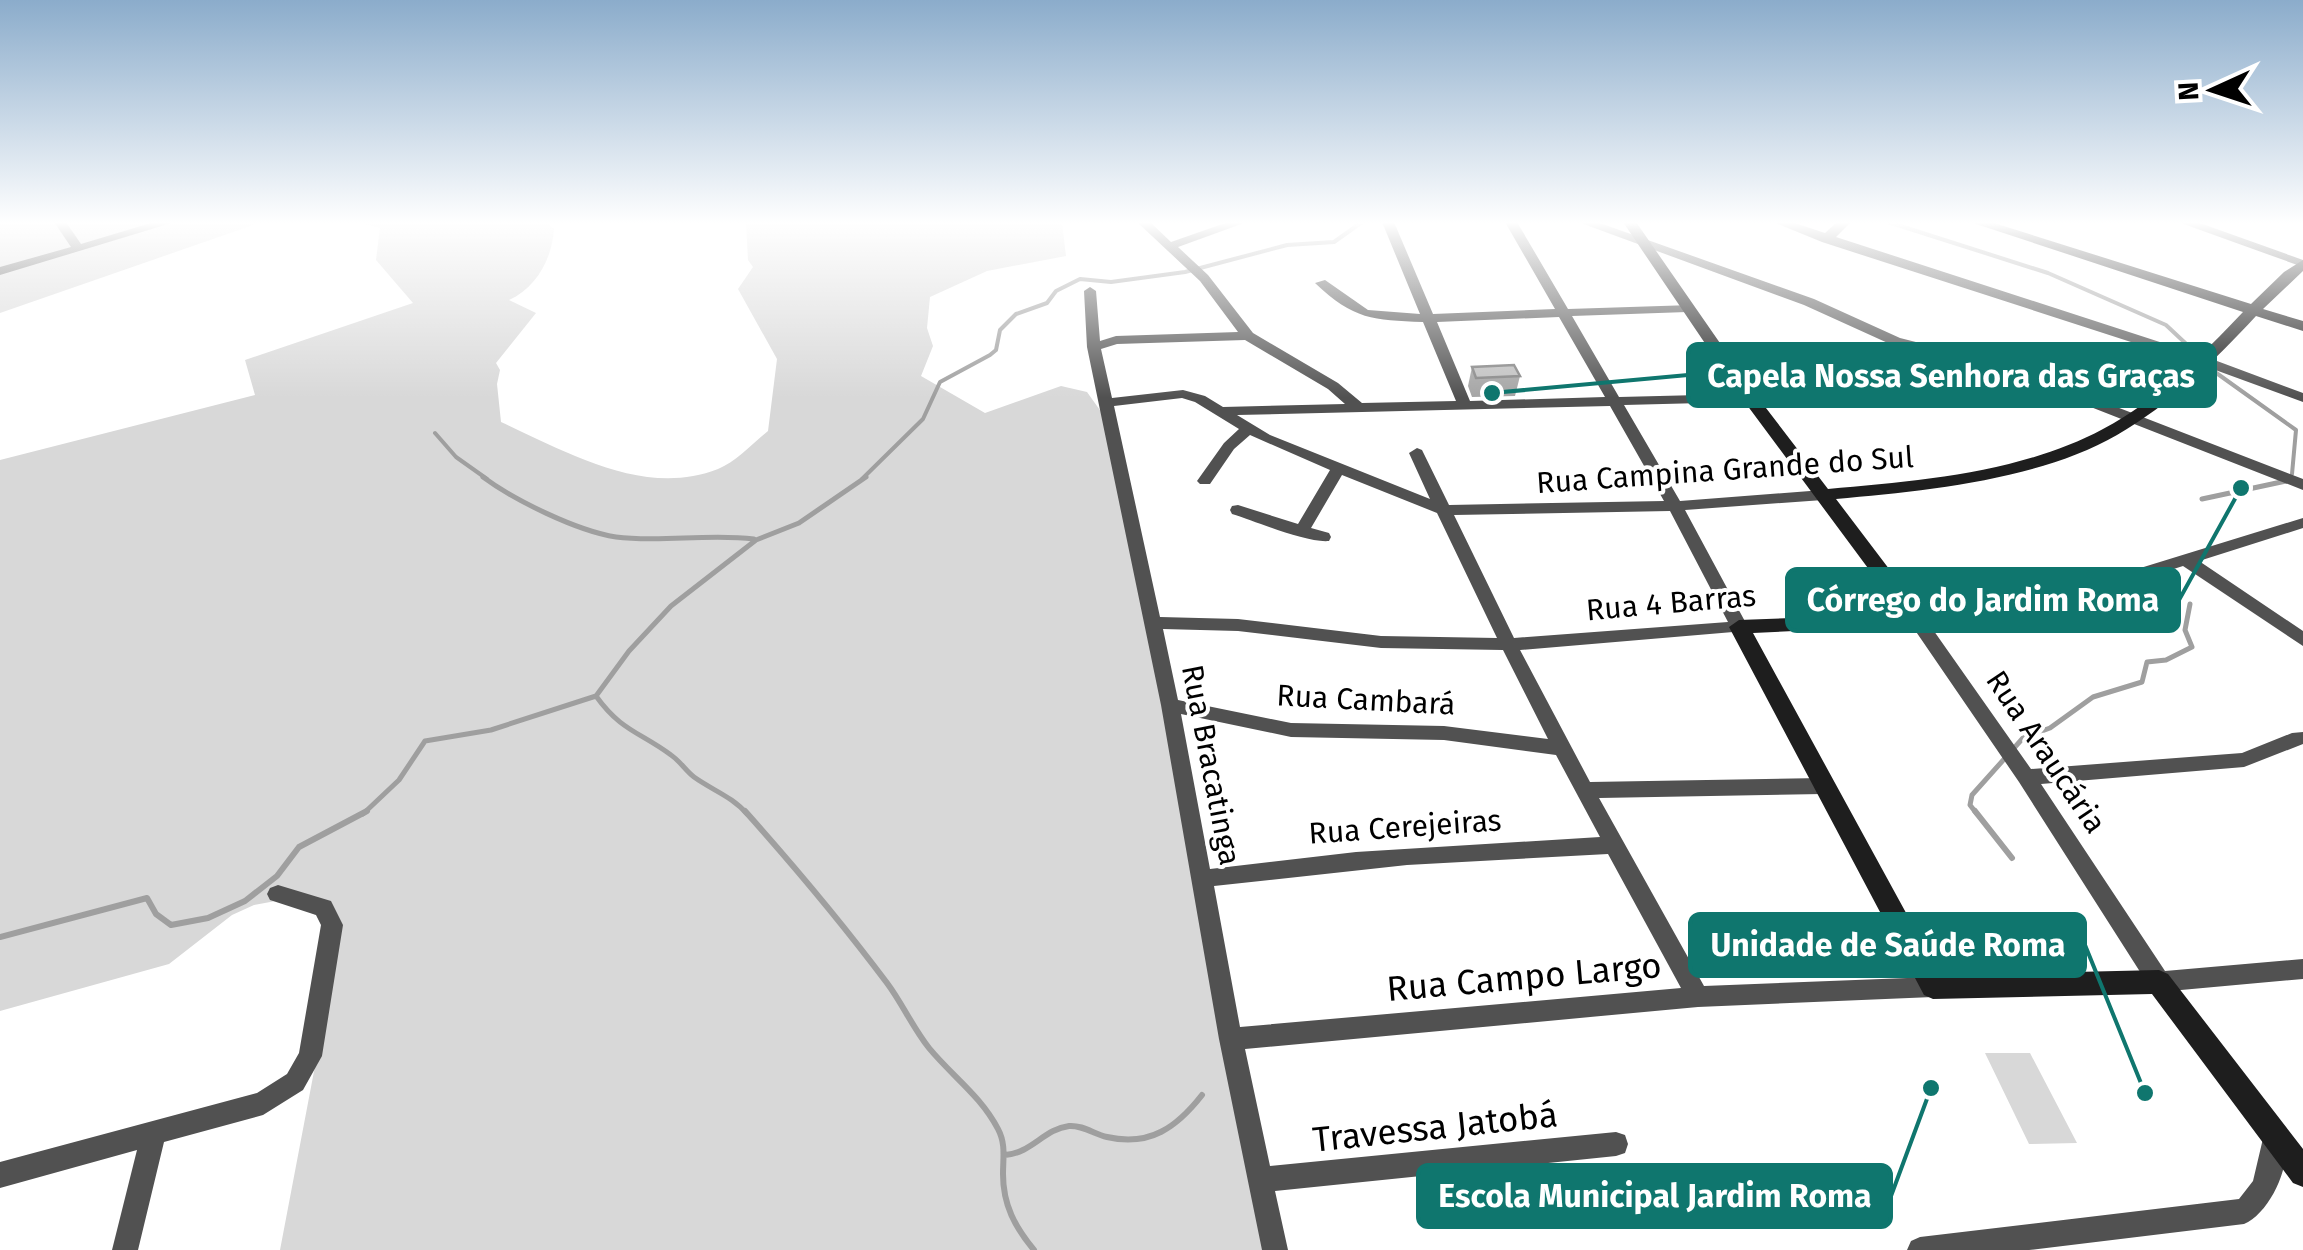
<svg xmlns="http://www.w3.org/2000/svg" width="2303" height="1250" font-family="'Fira Sans',sans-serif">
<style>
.green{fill:#d8d8d8}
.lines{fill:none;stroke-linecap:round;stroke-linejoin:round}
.stream-far2{stroke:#9f9f9f;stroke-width:4}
.stream-far1{stroke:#9f9f9f;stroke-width:5}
.stream{stroke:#9f9f9f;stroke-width:6}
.street{fill:#515151;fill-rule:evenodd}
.secondary{fill:#1e1e1e;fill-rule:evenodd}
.wall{fill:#a5a5a5}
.building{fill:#c0c0c0;stroke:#868686;stroke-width:2.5}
.labels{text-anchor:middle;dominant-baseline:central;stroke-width:8;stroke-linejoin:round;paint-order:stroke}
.street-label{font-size:30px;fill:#000;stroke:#fff}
.near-street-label{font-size:35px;fill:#000;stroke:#fff}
.leader{fill:none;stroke:#0f766e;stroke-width:4}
.callout-dot{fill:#0f766e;stroke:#fff;stroke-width:4}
.callout{fill:#0f766e;stroke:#0f766e;stroke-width:4}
.callout-label{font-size:32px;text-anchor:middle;font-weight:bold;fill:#fff}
</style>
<rect width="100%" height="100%" fill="#fff"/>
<!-- green -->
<path class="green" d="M547 222 554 229C552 259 536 288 509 300L536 313 496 363 500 370 497 384 501 422C567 452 644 498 718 469 736 462 754 442 768 431L777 359 738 289 753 267 748 260 746 223H1062L1066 256 987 271 930 297 927 328 933 346 921 376 985 413 1061 386 1087 392 1102 413 1276 1250H280L331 982 332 922 281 900 254 905 232 915 169 964 0 1011V460L255 395 245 360 413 303 376 260 380 228 362 223Z
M0 223H259L0 313Z
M1985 1053H2030L2077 1143 2029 1144Z"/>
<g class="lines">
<!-- stream-far2 -->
<path class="stream-far2" d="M1888 222 2048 273 2166 325 2197 354
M2215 372 2296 430 2292 474
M435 433 456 457 487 479
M862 479 923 419 940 382 990 355 996 350 1000 330 1016 314 1047 303 1056 291 1080 279 1111 282 1185 272 1287 245 1334 242 1362 222"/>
<!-- stream-far1 -->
<path class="stream-far1" d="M483 477C514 500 577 531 616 537 660 543 708 533 754 539
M2202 499 2286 481
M596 696C621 731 640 732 671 755 680 761 686 771 694 777 712 790 733 797 747 814
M363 814 399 780 425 741 491 730 596 696 629 651 671 606 756 540 799 523 866 477
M1977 814 1970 805 1972 795 2023 738 2050 728 2093 697 2142 682 2147 662 2166 660 2192 647 2185 630 2190 604"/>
<!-- stream -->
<path class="stream" d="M745 811C795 867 842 923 887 983 902 1003 913 1028 929 1048 952 1076 981 1096 998 1129 1006 1144 1003 1158 1003 1174 1003 1205 1015 1227 1034 1250
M1975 811 2012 858
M0 937 147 898 156 914 171 925 208 918 245 901 277 876 299 847 367 811
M1005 1155C1032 1153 1044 1129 1069 1126 1083 1125 1094 1134 1107 1137 1150 1147 1177 1127 1202 1095"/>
<!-- street -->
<path class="street" d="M54 222H66L81 244 154 222H175L0 275V267L71 247Z
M1137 222H1150L1171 242 1228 222H1247L1178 247 1208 275 1253 333 1338 383 1362 403 1456 401 1423 322C1373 320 1354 320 1315 283L1325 280 1368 310 1420 314 1382 222H1394L1433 314 1555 309 1505 222H1517L1568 309 1692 305 1693 308 1687 312 1572 316 1619 397 1784 393 1857 381 1950 359 1890 344 1804 305 1578 222H1597L1814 299 1900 338 2011 366 2303 479V490L2001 372 1967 363 1857 389 1784 401 1624 405 1680 501 1823 490 1831 495 1823 500 1685 510 1748 627 1745 631 1520 650 1590 782 1822 778 1829 781 1832 786 1829 791 1822 794 1599 798 1704 986 1933 977 1941 980 1944 987 1941 994 1933 997 1698 1007 1245 1049 1270 1166 1616 1132 1625 1135 1628 1144 1625 1153 1616 1156 1275 1191 1288 1250H1262L1219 1039 1161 705 1087 347 1084 291 1090 287 1096 291 1100 341 1116 336 1238 332 1200 281ZM1559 317 1605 397 1470 401 1437 322ZM1245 340 1328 389 1345 404 1223 407 1205 396 1183 390 1112 398 1101 349 1117 344ZM1182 398 1195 402 1239 429 1224 443 1197 481 1200 484H1210L1234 449 1250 435 1330 470 1298 524 1238 505 1232 506 1230 510 1232 514C1258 522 1306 543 1329 541L1331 537 1329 533 1311 528 1342 475 1437 513 1497 638 1381 636 1238 619 1160 617 1114 406ZM1610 406 1664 501 1449 505 1422 450 1417 448 1409 453 1430 499 1270 435 1237 415ZM1670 511 1728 622 1514 638 1454 515ZM1163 629 1238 631 1381 648 1503 650 1548 739 1444 726 1291 723 1178 700ZM1181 714 1291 737 1444 740 1556 755 1600 837 1356 852 1210 869ZM1608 854 1681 988 1240 1027 1214 886 1407 865Z
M1773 222H1792L1825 233 1837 222H1851L1836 237 2209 358 2303 393V402L2199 364 1822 242Z
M2178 222H2197L2303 260V267Z
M2303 518V528L2199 561 2303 631V646L2183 566 2070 602 1929 624 2031 769 2242 753 2292 733 2303 732V744L2244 767 2041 784 2165 971 2303 959V979L2159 992 2151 989 2019 782 1908 620 1917 614 2069 590Z
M278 885 331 901 343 925 322 1056 303 1090 263 1115 164 1142 138 1250H112L137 1150 0 1188V1162L257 1093 287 1074 299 1053 321 925 316 915 270 900 267 894 270 888Z
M2274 1127 2283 1130C2295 1158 2272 1212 2244 1224L2029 1250H1907L1911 1241 1920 1237 2239 1199 2253 1181 2265 1130Z"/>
<!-- secondary -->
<path class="secondary" d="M1623 222H1636L1756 395 1828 489C1919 481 2021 473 2103 429 2158 400 2201 356 2243 312L1970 222H1991L2251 304 2284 272 2303 260V271L2263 309 2303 321V331L2256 316C2214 361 2171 404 2117 435 2039 480 1925 491 1836 499L1924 615 1927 620 1924 625 1753 633 1940 975 2159 970 2168 974 2303 1149V1187L2293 1183 2152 994 1933 999 1924 995 1729 627 1739 620 1902 614 1744 401Z"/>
</g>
<!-- wall -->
<path class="wall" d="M1472 367 1520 376 1515 396 1472 397 1468 386Z"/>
<!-- building -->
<path class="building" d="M1514 365 1520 376 1476 378 1472 367Z"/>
<!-- sky -->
<linearGradient id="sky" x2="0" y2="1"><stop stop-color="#8baccb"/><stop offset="0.56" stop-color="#fff"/><stop offset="1" stop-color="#fff" stop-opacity="0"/></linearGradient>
<rect width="2303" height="398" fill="url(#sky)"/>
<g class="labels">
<!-- street labels -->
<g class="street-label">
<text transform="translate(1725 470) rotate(-4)">Rua Campina Grande do Sul</text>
<text transform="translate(1671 603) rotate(-5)">Rua 4 Barras</text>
<text transform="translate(1366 700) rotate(3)">Rua Cambará</text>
<text transform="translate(2046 752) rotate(56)">Rua Araucária</text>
<text transform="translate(1211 765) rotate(79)">Rua Bracatinga</text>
<text transform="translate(1405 827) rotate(-4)">Rua Cerejeiras</text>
</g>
<!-- near-street labels -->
<g class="near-street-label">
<text transform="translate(1524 977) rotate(-5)">Rua Campo Largo</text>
<text transform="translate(1435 1127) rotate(-6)">Travessa Jatobá</text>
</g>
</g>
<!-- callouts -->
<path class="leader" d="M1492 393L1688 375M2241 488L2179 600M2145 1093L2085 945M1931 1088L1891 1196"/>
<g class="callout-dot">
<circle cx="1492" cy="393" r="10"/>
<circle cx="2241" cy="488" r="10"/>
<circle cx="2145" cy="1093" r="10"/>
<circle cx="1931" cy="1088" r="10"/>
</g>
<g class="callout">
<rect x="1688" y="344" width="527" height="62" rx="10"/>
<rect x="1787" y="569" width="392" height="62" rx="10"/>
<rect x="1690" y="914" width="395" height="62" rx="10"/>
<rect x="1418" y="1165" width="473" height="62" rx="10"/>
</g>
<g class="callout-label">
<text x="1951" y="387">Capela Nossa Senhora das Graças</text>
<text x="1983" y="611">Córrego do Jardim Roma</text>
<text x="1888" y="956">Unidade de Saúde Roma</text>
<text x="1655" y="1207">Escola Municipal Jardim Roma</text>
</g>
<!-- north arrow -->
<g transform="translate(2213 90) rotate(267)" stroke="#ffffff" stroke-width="8" paint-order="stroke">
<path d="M0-8L18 38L0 25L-18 38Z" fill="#000000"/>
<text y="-15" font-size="28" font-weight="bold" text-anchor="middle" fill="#000000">N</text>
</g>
</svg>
